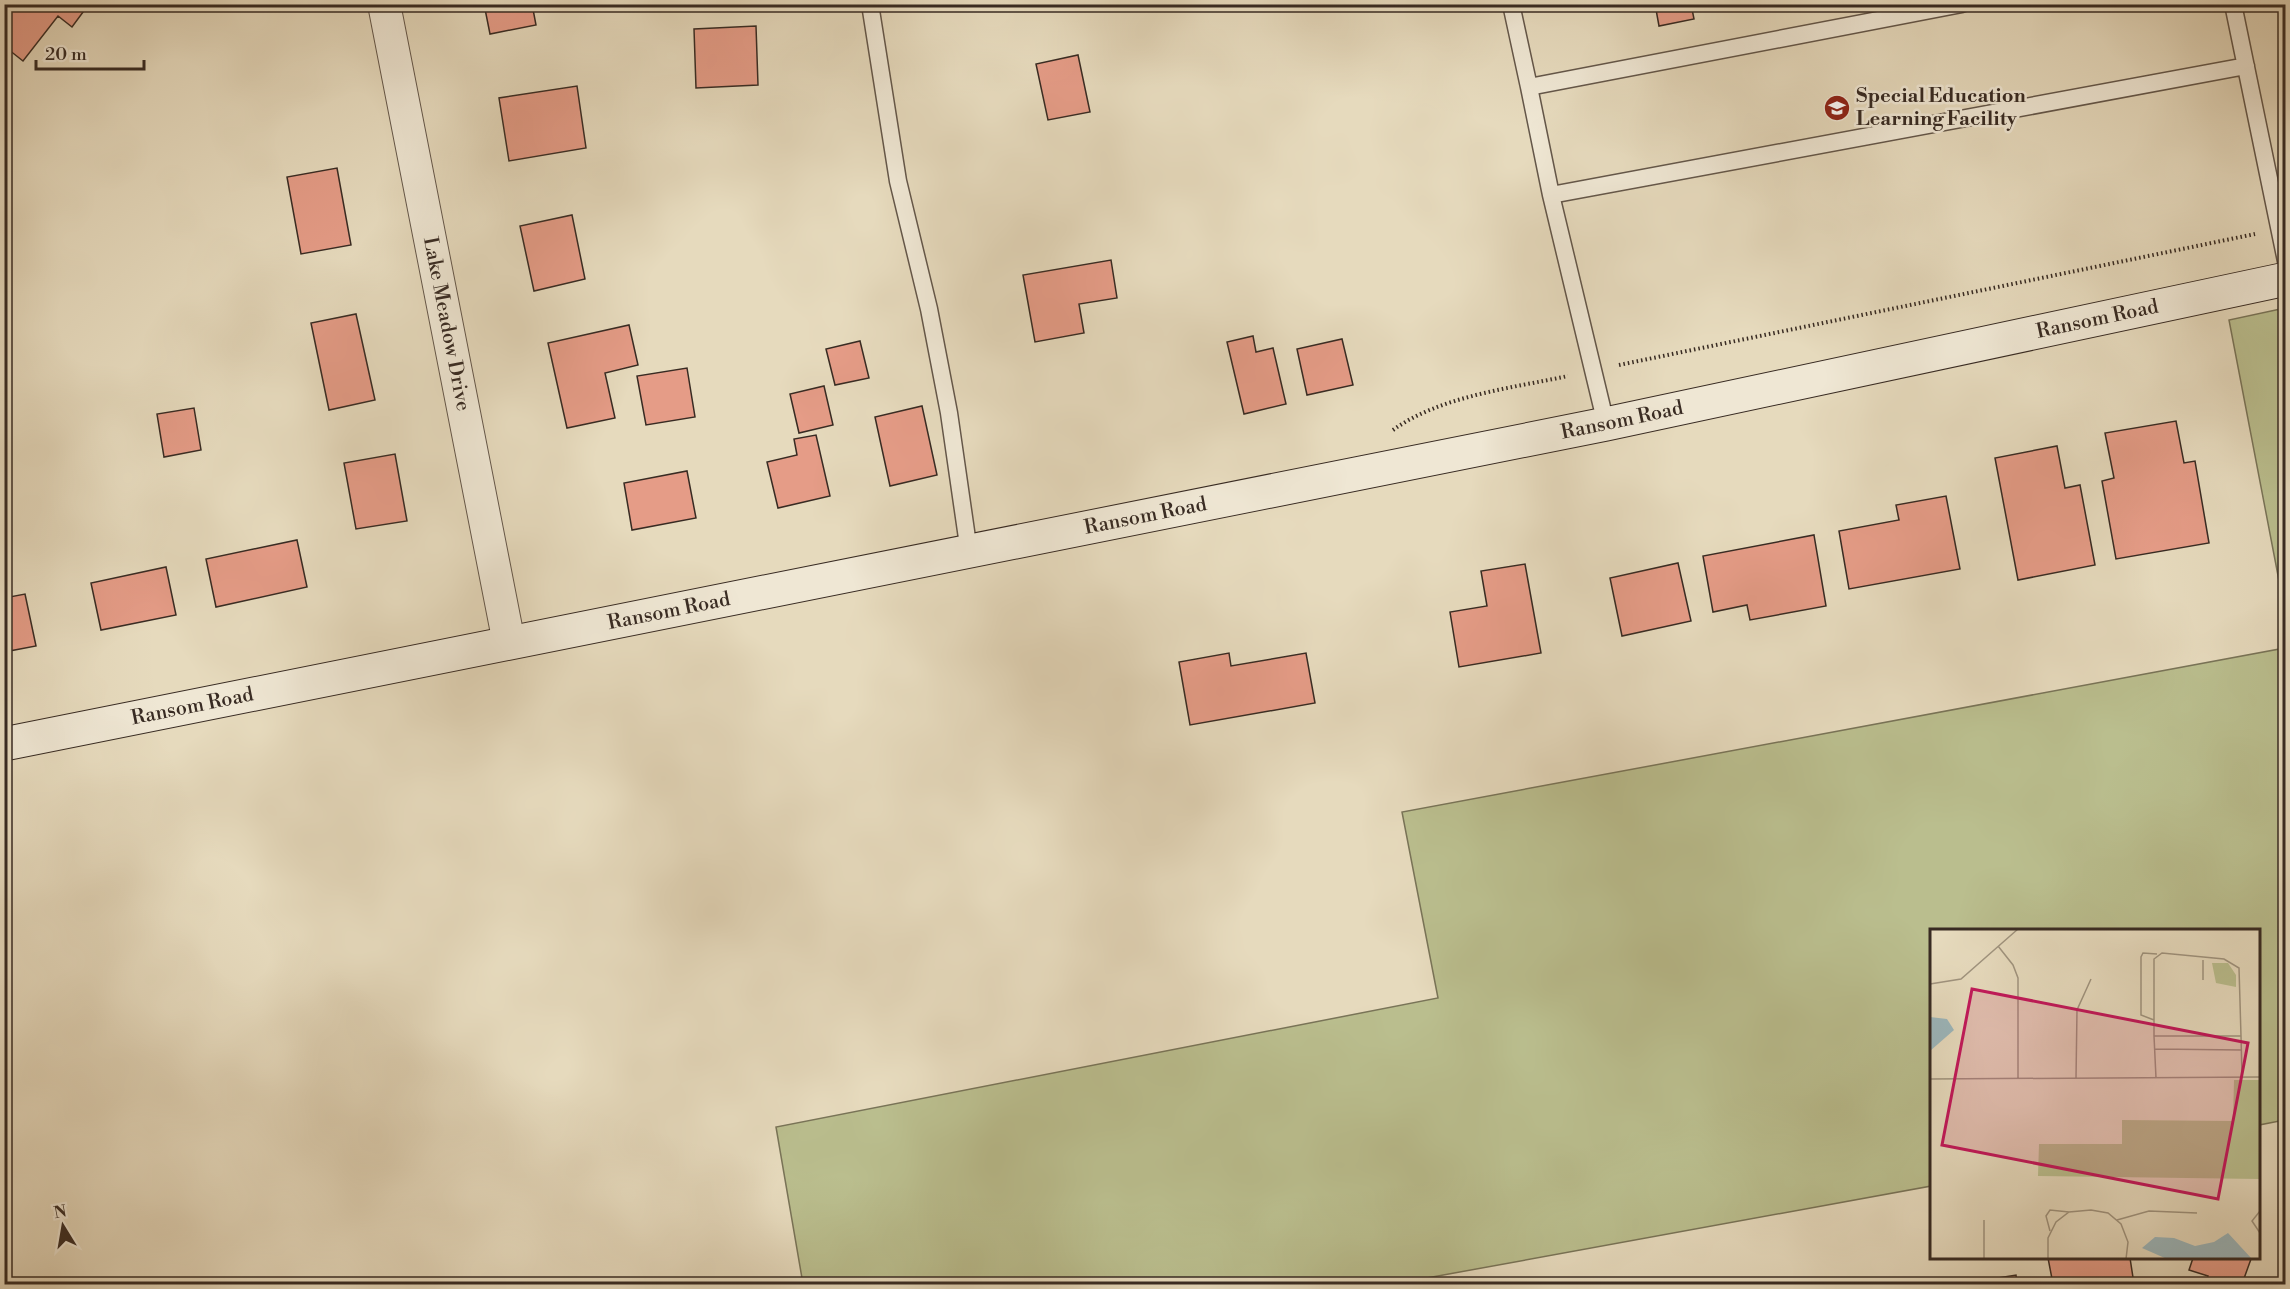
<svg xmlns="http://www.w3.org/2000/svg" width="2290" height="1289" font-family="'Libre Bodoni',serif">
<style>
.green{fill:#babe8e;stroke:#797458;stroke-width:1.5}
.building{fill:#e59c87;stroke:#382b23;stroke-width:1.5}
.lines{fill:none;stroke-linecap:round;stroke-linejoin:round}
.service-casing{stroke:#64574a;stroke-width:19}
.minor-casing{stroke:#64574a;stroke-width:34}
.secondary-casing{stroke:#382b23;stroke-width:35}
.path{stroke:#382b23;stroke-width:4;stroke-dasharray:1.5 3;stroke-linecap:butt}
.service{stroke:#efe7d4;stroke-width:16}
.minor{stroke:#efe7d4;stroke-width:32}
.secondary{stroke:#efe7d4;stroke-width:33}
.labels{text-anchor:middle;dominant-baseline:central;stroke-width:5;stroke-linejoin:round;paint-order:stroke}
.poi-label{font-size:20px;font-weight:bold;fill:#382b23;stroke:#efe7d4;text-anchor:start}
.street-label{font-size:20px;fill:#382b23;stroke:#efe7d4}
.inset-road{fill:none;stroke:#a0947f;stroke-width:1.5}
.view{fill:#c2185b;fill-opacity:0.15;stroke:#c2185b;stroke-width:3}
.inset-edge{fill:none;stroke:#382b23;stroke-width:3}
</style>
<rect width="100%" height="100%" fill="#e6dabd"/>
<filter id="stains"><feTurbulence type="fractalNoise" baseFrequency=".00333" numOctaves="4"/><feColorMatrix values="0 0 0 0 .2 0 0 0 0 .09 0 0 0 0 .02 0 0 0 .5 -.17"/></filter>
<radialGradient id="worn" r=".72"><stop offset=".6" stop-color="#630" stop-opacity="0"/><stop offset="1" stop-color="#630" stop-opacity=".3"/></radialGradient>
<!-- green -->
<path class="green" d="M2285 308H2286L2285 612 2229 320Z
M2285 648V1120L2259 1125 2258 930H1932L1931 1186 1394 1284H803L776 1127 1438 998 1402 812Z"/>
<!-- building -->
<path class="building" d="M14 4H89L72 27 58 16 23 61 4 46V16Z
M484 4H532L536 25 490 34Z
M1655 4H1691L1694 19 1659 26Z
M756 26 758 85 696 88 694 29Z
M1078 55 1090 112 1048 120 1036 64Z
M577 86 586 148 509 161 499 98Z
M337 168 351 245 301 254 287 177Z
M572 215 585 279 534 291 520 226Z
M1111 260 1117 298 1079 304 1084 333 1035 342 1023 275Z
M356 314 375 400 329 410 311 323Z
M629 325 638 365 605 373 615 418 567 428 548 343Z
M1253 336 1256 352 1273 348 1286 404 1244 414 1227 342Z
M1342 339 1353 385 1307 395 1297 349Z
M860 341 869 378 835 385 826 349Z
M687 368 695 417 646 425 637 376Z
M824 386 833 425 799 433 790 394Z
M922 406 937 475 890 486 875 417Z
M194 408 201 450 164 457 157 414Z
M2176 421 2184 463 2195 461 2209 543 2116 559 2102 481 2114 478 2105 433Z
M816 435 830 496 778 508 767 462 797 455 794 439Z
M2057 446 2065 488 2080 485 2095 565 2018 580 1995 458Z
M395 454 407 521 356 529 344 463Z
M687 471 696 518 632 530 624 483Z
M1946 496 1960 569 1849 589 1839 531 1899 520 1896 505Z
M1814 535 1826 606 1750 620 1747 605 1713 612 1703 556Z
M297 540 307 587 216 607 206 559Z
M1678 563 1691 621 1622 636 1610 578Z
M1525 564 1541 653 1459 667 1450 612 1487 606 1481 571Z
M166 567 176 615 101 630 91 583Z
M25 594 36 646 4 652V598Z
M1229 653 1231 666 1306 653 1315 703 1190 725 1179 662Z
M2048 1258H2130L2134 1284H2053Z
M2193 1258H2247L2251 1259 2242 1284H2205L2208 1276 2189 1270Z
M2016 1275 2017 1284H1960Z"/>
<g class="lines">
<!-- service casing -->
<g class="service-casing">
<path id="service" d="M870 4 898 181 929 309 949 413 969 552
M1511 4 1529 87
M2233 4 2286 261
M1551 195 2246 66
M1606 424 1551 195 1529 87 1962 4"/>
</g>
<!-- minor casing -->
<g class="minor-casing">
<g id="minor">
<path id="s1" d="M384 4 509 643"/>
</g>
</g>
<!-- secondary casing -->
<g class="secondary-casing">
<g id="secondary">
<path id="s2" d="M4 744 1606 424 2286 279"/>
</g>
</g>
<!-- path -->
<path class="path" d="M1619 365 2255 234
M1393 430C1440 396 1512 388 1568 376"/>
<!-- service -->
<use href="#service" class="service"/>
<!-- minor -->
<use href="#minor" class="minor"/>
<!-- secondary -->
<use href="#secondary" class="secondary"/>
</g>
<!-- icons -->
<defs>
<g id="school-disc" transform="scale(1.35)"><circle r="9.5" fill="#8f2418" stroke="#efe7d4"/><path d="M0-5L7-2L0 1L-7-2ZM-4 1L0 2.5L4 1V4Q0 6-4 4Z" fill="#fff"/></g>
</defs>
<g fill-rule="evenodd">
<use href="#school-disc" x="1837" y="108"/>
</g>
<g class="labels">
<!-- poi labels -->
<g class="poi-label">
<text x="1856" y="96">Special Education<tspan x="1856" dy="23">Learning Facility</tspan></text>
</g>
<!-- street labels -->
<g class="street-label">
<text stroke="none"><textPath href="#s2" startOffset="2136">Ransom Road</textPath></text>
<text stroke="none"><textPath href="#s1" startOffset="326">Lake Meadow Drive</textPath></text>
<text stroke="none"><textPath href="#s2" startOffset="1650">Ransom Road</textPath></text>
<text stroke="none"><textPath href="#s2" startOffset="1164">Ransom Road</textPath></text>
<text stroke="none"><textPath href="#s2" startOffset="678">Ransom Road</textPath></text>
<text stroke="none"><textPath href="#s2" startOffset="192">Ransom Road</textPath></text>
</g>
</g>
<!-- overview -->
<g transform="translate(1930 929)">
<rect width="330" height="330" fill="#e6dabd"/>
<path d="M282 34H298L306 46V58L286 54ZM304 151H330V250L108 247 109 215H192V191L303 192Z" fill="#babe8e"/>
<path d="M0 88 17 90 24 101 0 122ZM298 304 322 330H237L212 319 225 308 244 309 265 317 284 313Z" fill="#9cb7bc"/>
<path class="inset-road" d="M68 17 83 36 88 49V150M273 31V51M0 55 31 50 88 0M224 91 211 86V28L213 24 227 25M224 107V30L232 24 294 30 309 39 311 107M225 120 312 121M226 149 224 107H311L312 148M0 150 330 148M146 150 147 81 161 50M330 282 322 292 330 304M54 291V330M187 291 219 282 267 284M120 302 116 287 120 281 139 283M118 330V309L126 293 139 283 161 281 178 284 191 295 198 313 196 330"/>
<path class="view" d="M42 60 318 114 288 270 12 216Z"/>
<rect width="330" height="330" class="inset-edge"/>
</g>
<!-- margin -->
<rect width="2290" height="1289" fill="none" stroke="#e6dabd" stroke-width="24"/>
<rect x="6" y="6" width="2278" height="1277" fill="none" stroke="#382b23" stroke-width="3"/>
<rect x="12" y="12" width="2266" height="1265" fill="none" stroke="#382b23" stroke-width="1.5"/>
<!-- north arrow -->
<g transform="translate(63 1226) rotate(349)" stroke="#efe7d4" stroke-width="4.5" paint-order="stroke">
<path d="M0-4.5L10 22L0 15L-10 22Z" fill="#382b23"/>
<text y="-9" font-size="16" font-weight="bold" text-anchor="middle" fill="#382b23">N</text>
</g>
<!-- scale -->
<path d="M36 60v9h108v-9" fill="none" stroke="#382b23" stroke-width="3"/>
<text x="45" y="60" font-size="18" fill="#382b23" stroke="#efe7d4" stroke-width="4.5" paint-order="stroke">20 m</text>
<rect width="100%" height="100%" filter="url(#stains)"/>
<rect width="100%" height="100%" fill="url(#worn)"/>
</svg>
